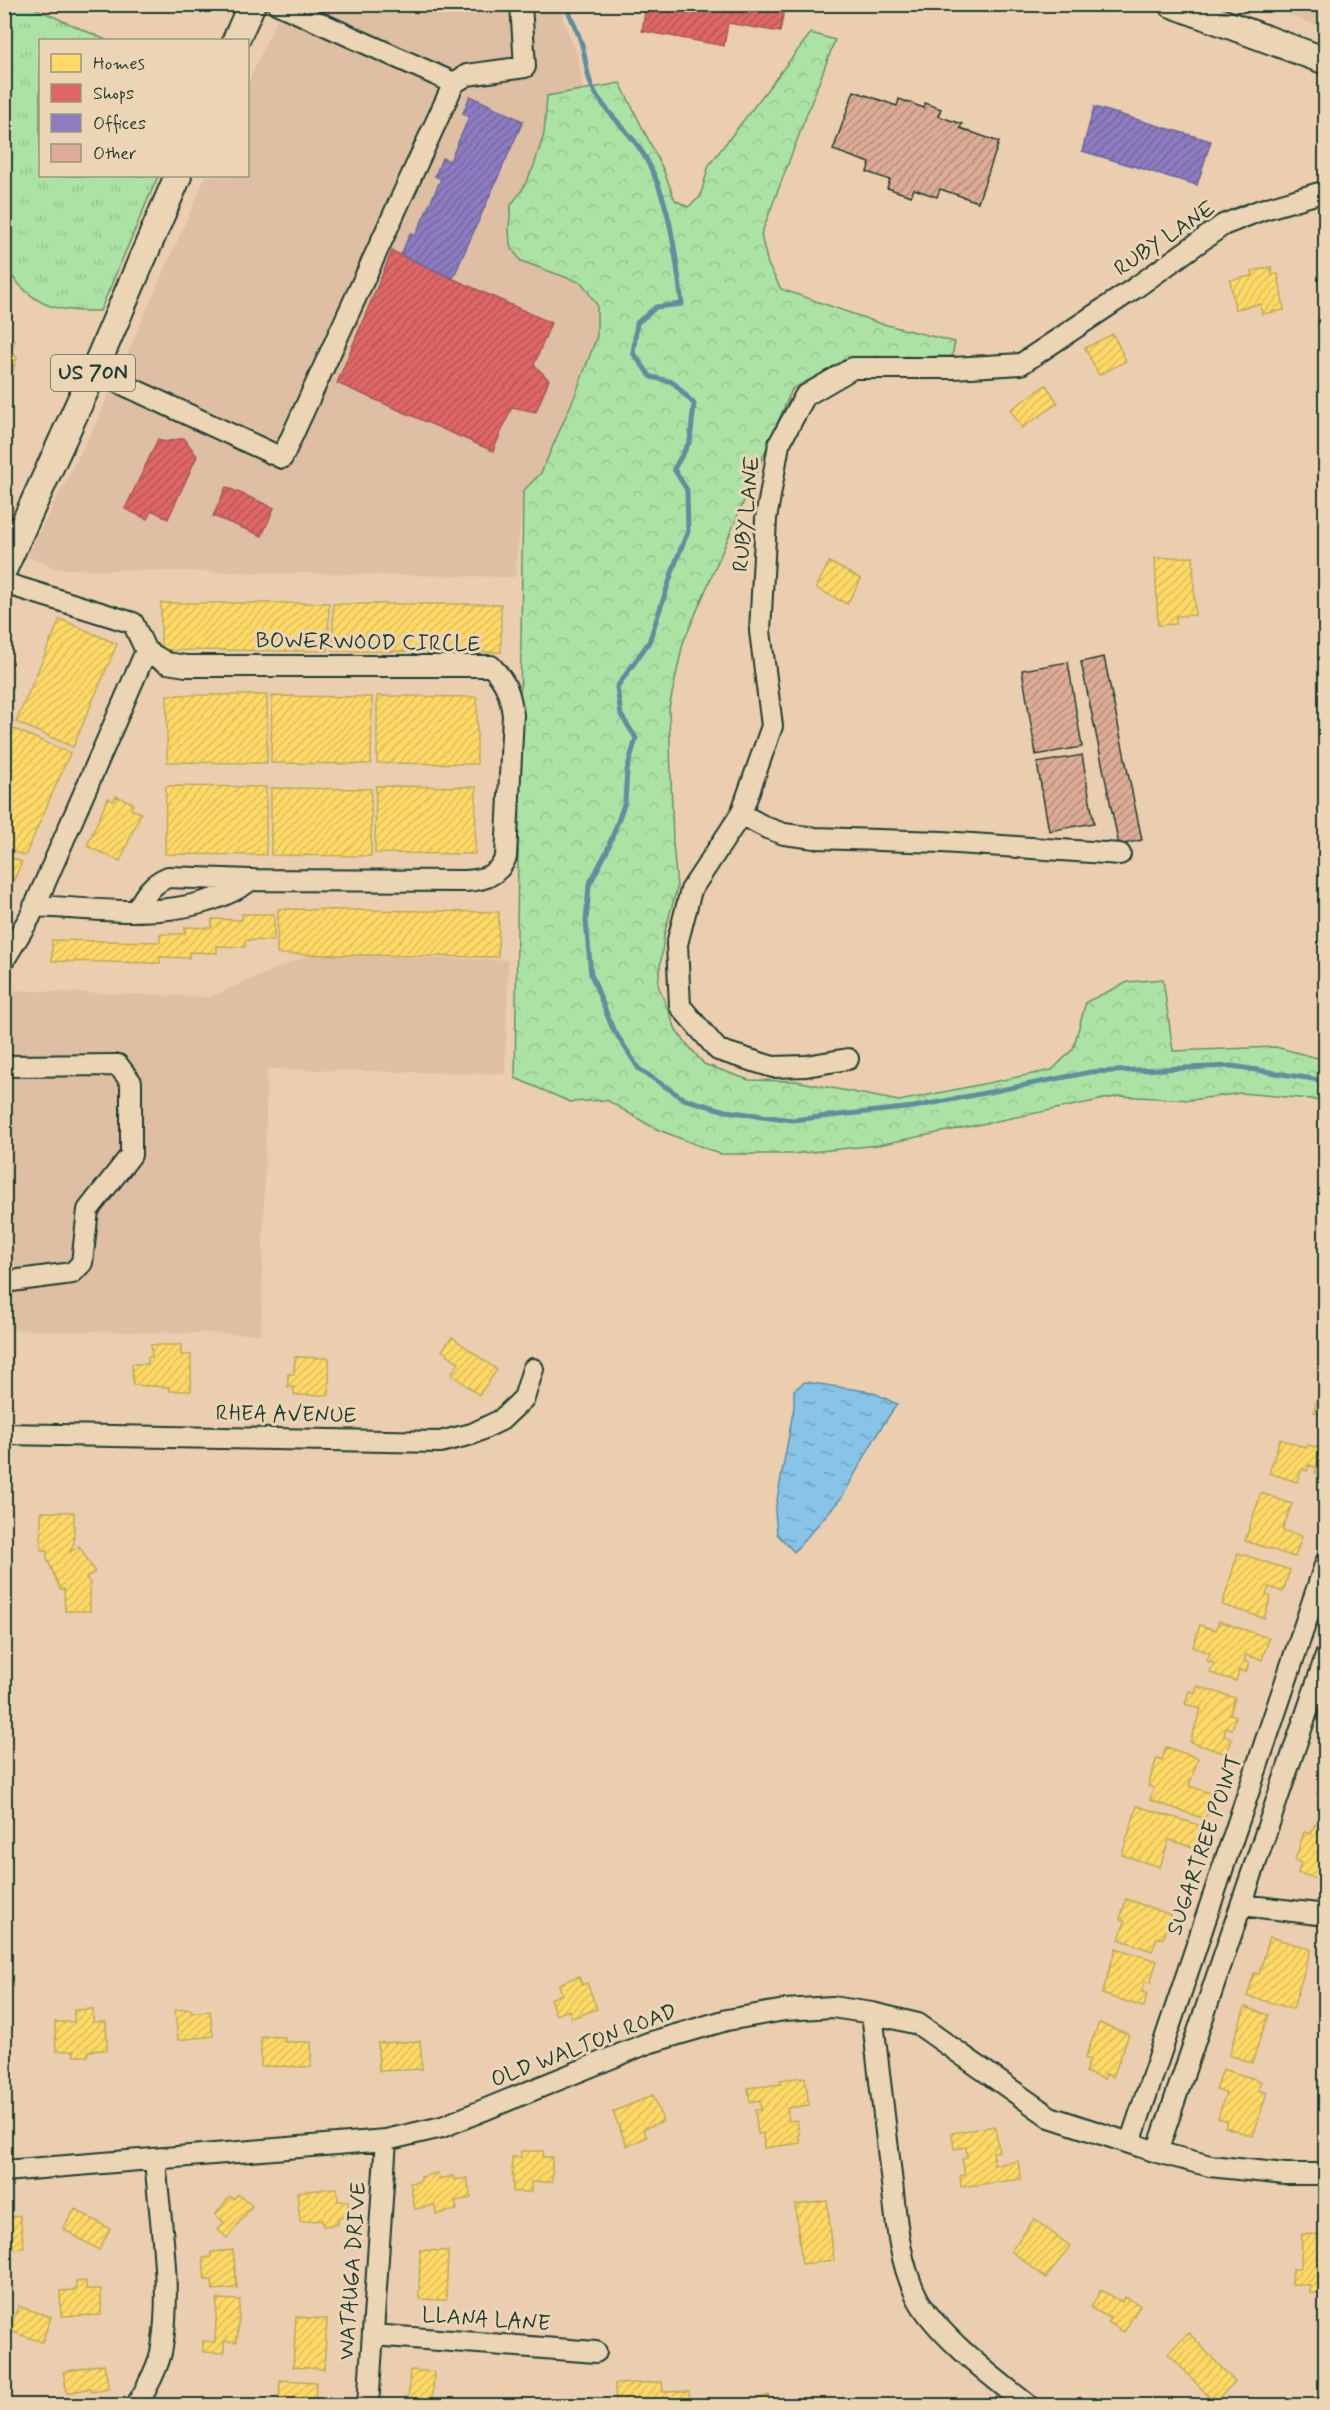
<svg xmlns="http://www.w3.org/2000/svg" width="1330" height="2410" font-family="Mynerve,sans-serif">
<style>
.built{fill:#debfa3}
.grass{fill:url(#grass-tufts);stroke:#66906c;stroke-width:1.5}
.forest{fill:url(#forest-crowns);stroke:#66906c;stroke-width:1.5}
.water{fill:url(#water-ripples);stroke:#5e8e9f;stroke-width:1.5}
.homes{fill:url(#homes-hatch);stroke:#bcaa57;stroke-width:1.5}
.shops{fill:url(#shops-hatch);stroke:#a65a57;stroke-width:1.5}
.offices{fill:url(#offices-hatch);stroke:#6d6998;stroke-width:1.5}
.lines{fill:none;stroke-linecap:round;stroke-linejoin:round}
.stream{stroke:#5e8e9f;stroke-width:5}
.building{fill:url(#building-hatch);stroke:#1f3d34;stroke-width:1.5}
.minor-casing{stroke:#1f3d34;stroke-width:24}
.major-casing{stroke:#1f3d34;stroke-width:30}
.minor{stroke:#ebd5b4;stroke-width:20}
.major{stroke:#ebd5b4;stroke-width:26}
.labels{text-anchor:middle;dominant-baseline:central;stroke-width:6;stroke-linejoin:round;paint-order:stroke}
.shield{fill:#ebd5b4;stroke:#5c6b5a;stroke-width:1.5}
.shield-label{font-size:21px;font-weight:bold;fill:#1f3d34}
.street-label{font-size:22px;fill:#1f3d34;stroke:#ebd5b4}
</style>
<defs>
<pattern id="grass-tufts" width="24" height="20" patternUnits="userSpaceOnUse" patternTransform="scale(1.5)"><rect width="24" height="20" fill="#ace2a4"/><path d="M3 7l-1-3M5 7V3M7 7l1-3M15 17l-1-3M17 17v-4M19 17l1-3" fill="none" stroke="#94c38e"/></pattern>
<pattern id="forest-crowns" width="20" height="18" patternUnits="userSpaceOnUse" patternTransform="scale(1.5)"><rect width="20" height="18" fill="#ace2a4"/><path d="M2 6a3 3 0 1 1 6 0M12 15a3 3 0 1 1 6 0" fill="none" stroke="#94c38e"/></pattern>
<pattern id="water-ripples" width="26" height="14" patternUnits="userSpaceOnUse" patternTransform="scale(1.5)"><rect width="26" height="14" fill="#88c4e7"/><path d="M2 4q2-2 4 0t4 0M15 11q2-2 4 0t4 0" fill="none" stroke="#6fa0bc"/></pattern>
<pattern id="homes-hatch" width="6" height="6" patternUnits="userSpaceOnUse" patternTransform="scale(1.5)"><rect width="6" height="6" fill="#ffd966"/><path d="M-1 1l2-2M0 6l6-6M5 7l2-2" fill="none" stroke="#dabb59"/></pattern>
<pattern id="shops-hatch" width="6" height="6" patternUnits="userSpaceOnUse" patternTransform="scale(1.5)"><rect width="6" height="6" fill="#e06666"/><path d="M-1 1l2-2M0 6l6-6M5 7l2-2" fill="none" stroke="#b55555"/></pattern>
<pattern id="offices-hatch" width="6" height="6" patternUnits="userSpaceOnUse" patternTransform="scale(1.5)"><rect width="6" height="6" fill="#8e7cc3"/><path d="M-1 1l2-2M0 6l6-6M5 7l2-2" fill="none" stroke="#73679f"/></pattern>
<pattern id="building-hatch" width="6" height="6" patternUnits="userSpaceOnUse" patternTransform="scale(1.5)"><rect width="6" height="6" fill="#deac96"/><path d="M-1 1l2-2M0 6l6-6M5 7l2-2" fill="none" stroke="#b38d7b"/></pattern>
</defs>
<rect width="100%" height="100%" fill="#eaceaf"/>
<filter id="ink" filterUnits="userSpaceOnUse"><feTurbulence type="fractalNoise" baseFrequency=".0167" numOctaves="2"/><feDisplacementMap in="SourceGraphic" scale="12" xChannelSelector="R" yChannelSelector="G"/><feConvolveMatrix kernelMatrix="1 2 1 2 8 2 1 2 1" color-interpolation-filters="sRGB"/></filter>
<g filter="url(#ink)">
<!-- built -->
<path class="built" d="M283 5H564L563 20 578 57 583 90 597 305V336L587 364 541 473 523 491 515 577 58 569 27 556 99 417 206 176H248V83Z
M1264 5H1325V29Z
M309 955 508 960 505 1074 267 1069 261 1334 5 1330V990L209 997Z"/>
<!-- grass -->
<path class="grass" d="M5 4 38 5 36 9 106 40H40V176H158L100 311C53 312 33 306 5 267Z"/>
<!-- forest -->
<path class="forest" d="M811 33 835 40 761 235 768 264 781 289 879 323 955 342 952 356 848 359 792 389 683 643 669 708 673 843 677 888 664 935 658 985 677 1032 704 1064 749 1080 796 1081 899 1101 1052 1070 1073 1049 1086 1002 1128 982 1163 979 1173 1051 1276 1047 1325 1060V1103L1311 1099 1241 1093 1191 1100 1120 1096 878 1145 792 1154H720L654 1128 607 1100 570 1102 515 1078 523 491 541 473 576 393 597 336V305L582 283 521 261 510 246 509 228 511 205 522 190 534 166 544 134 547 96 620 83 663 169 675 200 688 207 700 197 709 165Z"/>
<!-- water -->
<path class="water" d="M805 1382 872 1392 897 1404 879 1431 842 1497 794 1552 777 1534 775 1511 794 1407V1390Z"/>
<!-- homes -->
<path class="homes" d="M1271 267 1272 275 1278 274 1284 310 1262 314 1260 304 1235 309 1230 280 1253 276 1252 271Z
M1113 334 1126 361 1099 375 1085 348Z
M4 337 15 340 11 352 17 357 7 391 4 390Z
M1046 385 1058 403 1022 428 1010 410Z
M1193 557 1195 615 1176 616V624L1158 625 1155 558Z
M829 562 861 579 847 604 816 588Z
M161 603H329L328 651 161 650Z
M333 604H501V652L333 651Z
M60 619 117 644 73 747 16 722Z
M167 695H267V763L167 762Z
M272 696 372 697 371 764 271 763Z
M377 696 477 697V764L377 763Z
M12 728 70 753 25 856 4 848V747Z
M166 786 266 787V855L165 854Z
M376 786 476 787 475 854 375 853Z
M271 788 371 789V856L271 855Z
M116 796 133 803 131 809 141 813 120 861 87 846 108 798 114 801Z
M4 854 22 862 4 902Z
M278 909 499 912 498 957 277 954Z
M242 914H274V941L245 940V947L217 946V953L189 952V958L160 957V963L52 961V940L160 942V934H185V927L212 928V919L242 920Z
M452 1337 497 1370 479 1395 451 1374 459 1363 442 1350Z
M151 1345H181V1355H191V1391H169V1387L133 1385 132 1364H148V1357H152Z
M295 1357 329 1358V1395H294V1387H288V1374H294Z
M1319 1393 1326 1394V1415L1314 1412Z
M1280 1439 1307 1448 1308 1445 1326 1450 1325 1476 1315 1473 1317 1468 1309 1465 1307 1471 1302 1469 1297 1482 1269 1473Z
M1261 1493 1292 1504 1282 1530 1302 1536 1295 1557 1245 1541Z
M41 1512H74V1542L70 1552 79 1546 95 1572 86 1577 90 1584V1611H65L64 1589H60L47 1558V1550H41Z
M1238 1553 1290 1570 1283 1592 1269 1587 1266 1595 1271 1597 1264 1618 1222 1605Z
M1219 1621 1269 1638 1262 1660 1246 1655 1244 1661 1249 1663 1246 1672 1239 1670 1236 1681 1210 1673 1214 1663 1207 1661 1210 1653 1193 1647 1200 1625 1216 1630Z
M1197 1686 1235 1698 1230 1714 1236 1716 1232 1729 1226 1727 1224 1736 1232 1738 1227 1754 1190 1742 1201 1709 1185 1704 1189 1691 1195 1693Z
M1166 1747 1198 1758 1189 1786 1213 1794 1205 1819 1150 1800 1154 1788 1148 1786 1157 1758 1162 1760Z
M1326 1768V1796L1317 1794Z
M1137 1806 1205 1827 1199 1849 1169 1840 1160 1867 1122 1855Z
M1315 1824 1326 1827V1881L1298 1873 1301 1862 1295 1861 1304 1832 1311 1834Z
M1126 1899 1171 1915 1163 1938H1157L1152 1951 1119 1939 1125 1921 1120 1919Z
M1270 1937 1311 1949 1293 2009 1247 1996 1254 1973 1259 1974Z
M1116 1948 1157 1961 1150 1983 1145 1981 1142 1992 1147 1994 1144 2007 1102 1994Z
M579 1976 582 1985 587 1983 597 2009 572 2018 569 2010 556 2015 550 1999 562 1994 559 1984Z
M1245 2007 1268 2015 1252 2063 1229 2055Z
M93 2009V2022H106L107 2050 88 2051V2056H74V2051H56L55 2022H74V2010Z
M190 2009 191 2013 210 2011 213 2036 178 2040 175 2010Z
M1099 2023 1129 2034 1113 2077 1106 2074 1104 2079 1085 2072 1090 2060 1085 2058Z
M261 2036 285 2037 284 2042H311V2067L261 2066Z
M420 2041 422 2069 379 2071 378 2043Z
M4 2059H11L12 2084H4Z
M1223 2069 1261 2081 1258 2090 1267 2093 1253 2136 1225 2127 1227 2121 1218 2118 1226 2093 1216 2090Z
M805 2077 809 2105 787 2108 789 2121 797 2120 800 2143 764 2148 763 2133 758 2134 755 2110H761L760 2100 750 2102 748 2088 781 2084 780 2080Z
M653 2095 663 2121 643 2129 647 2137 627 2146 613 2112Z
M995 2126 999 2151 993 2152 994 2165 1018 2161 1021 2179 961 2187 960 2176 965 2175 962 2159 967 2158 966 2147 954 2149 952 2133Z
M521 2151H543V2157H552V2182H531V2192H513L512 2157H521Z
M438 2173 439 2179 453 2176 454 2180 467 2178 471 2198 455 2201 457 2210 436 2214 435 2205 415 2209 410 2183 421 2181V2177Z
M337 2188 338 2201H348L350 2216 338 2218V2224L323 2226 322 2220 300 2222 297 2192Z
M238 2194 252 2206 227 2238 218 2230 224 2222 215 2215 230 2196 234 2199Z
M827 2201 834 2260 802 2264 795 2205Z
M75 2209 110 2229 99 2250 63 2229Z
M20 2216 24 2248 4 2250V2218Z
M1034 2219 1070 2246 1046 2278 1011 2251Z
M1302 2234 1326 2235V2294L1310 2293V2285L1292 2284 1293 2269H1301Z
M233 2250 237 2288 213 2290 212 2280H205L203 2258 211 2257V2252Z
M420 2250 448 2251 446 2300 419 2299Z
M86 2281V2289H101V2315L61 2316 60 2291 76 2290V2282Z
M1101 2290 1122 2302 1125 2297 1140 2305 1124 2332 1108 2322 1110 2318 1091 2308Z
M217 2299 240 2300 237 2342 224 2341V2353L203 2352V2341L215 2342Z
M18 2306 51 2317 42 2342 10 2331Z
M296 2317 327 2319 324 2369 293 2367Z
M1189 2333 1235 2382 1214 2402 1168 2353Z
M104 2364 109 2389 92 2392 91 2388 67 2393 63 2372Z
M410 2370 434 2372 432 2405 438 2406H408Z
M280 2380 316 2382 315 2406H279Z
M662 2382 663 2392 689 2391 690 2406H616L615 2384Z
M768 2395 772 2406H747L746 2404Z"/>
<!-- shops -->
<path class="shops" d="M646 4H785L780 32 728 23 724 46 642 31Z
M392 251 551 323 534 365 549 380 536 412 512 407 493 451 337 383Z
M184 438 197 456 168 519 152 510 147 519 125 509 158 439 164 442Z
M226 487 274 508 262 536 213 516Z"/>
<!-- offices -->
<path class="offices" d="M470 96 523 121 453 278 401 255 410 233 415 236 441 179 435 176 442 158 450 161 469 117 463 113Z
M1094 107 1211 141 1197 185 1082 151Z"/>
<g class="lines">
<!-- stream -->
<path class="stream" d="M573 4 568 10C573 23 580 35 583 49 586 61 587 77 593 89 605 112 624 126 638 146 670 192 675 251 682 304L656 307 637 323 633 353 651 377 673 382 694 404 690 441 674 469 687 490 688 531 676 561 649 642 617 687 621 715 636 738 627 770 625 802 607 851 589 885 586 921 591 974 612 1027 639 1069 684 1099 726 1111 792 1120 914 1107 1091 1072 1232 1066 1326 1081"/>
</g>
<!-- building -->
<path class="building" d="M854 91 897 106 899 99 924 108 925 103 941 109 938 116 962 124 960 128 999 142 978 202 940 189 937 197 914 189 911 196 887 188 890 180 867 172 870 163 833 150Z
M1104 657 1142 840 1119 845 1081 662Z
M1068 662 1082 747 1036 755 1022 670Z
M1082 755 1094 823 1049 831 1037 763Z"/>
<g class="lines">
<!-- minor casing -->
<g class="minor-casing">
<path id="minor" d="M454 83 467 75 525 67 521 4
M94 371 282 458 454 83 278 4
M4 583 133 623 146 651 30 917 4 960
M741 814 767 828 784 834 815 838 942 842 1120 854
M34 906C105 909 189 924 251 880L465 881C483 880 498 876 506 857L513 715C510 693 506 682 491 666H186L167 663 146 651
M136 911C145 895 151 884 168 877L251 880
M848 1059 806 1066 773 1067 718 1050 680 1006 677 944 691 890 741 814 772 726 760 631 766 519 779 444 805 396 853 368H953L1021 364 1135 288 1223 225 1261 210 1326 191
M4 1066 118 1065 131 1082V1155L88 1210 82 1263 72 1273 4 1282
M4 1434 440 1442 472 1434 501 1420 524 1398 533 1369
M1242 1905 1326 1915
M872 2013C878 2067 885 2121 891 2175 896 2215 898 2259 916 2295 933 2332 996 2380 1029 2406
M1130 2143 1326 1562
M1157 2152 1326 1656
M4 2171 386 2140 442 2127 648 2043 727 2020 785 2010 832 2007 872 2013 918 2024 1050 2117 1157 2152 1210 2166 1285 2174H1326
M373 2335 596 2352
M136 2406C145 2392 160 2364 162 2347 172 2288 160 2220 155 2160
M368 2406 386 2140"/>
</g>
<!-- major casing -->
<g class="major-casing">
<path id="major" d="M1172 4 1326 61
M236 40 252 4
M4 568 94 371 178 176"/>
</g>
<!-- minor -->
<use href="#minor" class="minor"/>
<!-- major -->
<use href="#major" class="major"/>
</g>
</g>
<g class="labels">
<!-- shield labels -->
<rect class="shield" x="51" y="355" width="84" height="36" rx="4.5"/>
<g class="shield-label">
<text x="93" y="373">US 70N</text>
</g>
<!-- street labels -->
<g class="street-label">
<text transform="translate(1165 239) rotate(-34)">RUBY LANE</text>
<text transform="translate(747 514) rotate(-84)">RUBY LANE</text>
<text transform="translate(368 643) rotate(1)">BOWERWOOD CIRCLE</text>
<text transform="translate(286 1415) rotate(1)">RHEA AVENUE</text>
<text transform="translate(1205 1845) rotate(-71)">SUGARTREE POINT</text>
<text transform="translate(584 2046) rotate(-21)">OLD WALTON ROAD</text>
<text transform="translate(353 2271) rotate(-86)">WATAUGA DRIVE</text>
<text transform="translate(486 2320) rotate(4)">LLANA LANE</text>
</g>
</g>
<!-- margin -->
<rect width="1330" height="2410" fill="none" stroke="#ebd5b4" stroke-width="24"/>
<rect x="12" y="12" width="1306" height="2386" fill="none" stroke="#1f3d34" stroke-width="2" filter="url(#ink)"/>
<!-- legend -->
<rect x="39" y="39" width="210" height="138" fill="#ebd5b4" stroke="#999881" stroke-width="1.5"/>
<rect x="51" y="54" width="30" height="18" fill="#ffd966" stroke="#999881" stroke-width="1.5"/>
<text x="93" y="69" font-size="18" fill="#1f3d34">Homes</text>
<rect x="51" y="84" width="30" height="18" fill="#e06666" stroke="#999881" stroke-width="1.5"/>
<text x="93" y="99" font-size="18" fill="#1f3d34">Shops</text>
<rect x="51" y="114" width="30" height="18" fill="#8e7cc3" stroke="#999881" stroke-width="1.5"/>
<text x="93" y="129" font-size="18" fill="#1f3d34">Offices</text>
<rect x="51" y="144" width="30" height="18" fill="#deac96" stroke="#999881" stroke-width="1.5"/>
<text x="93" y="159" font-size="18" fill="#1f3d34">Other</text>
</svg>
